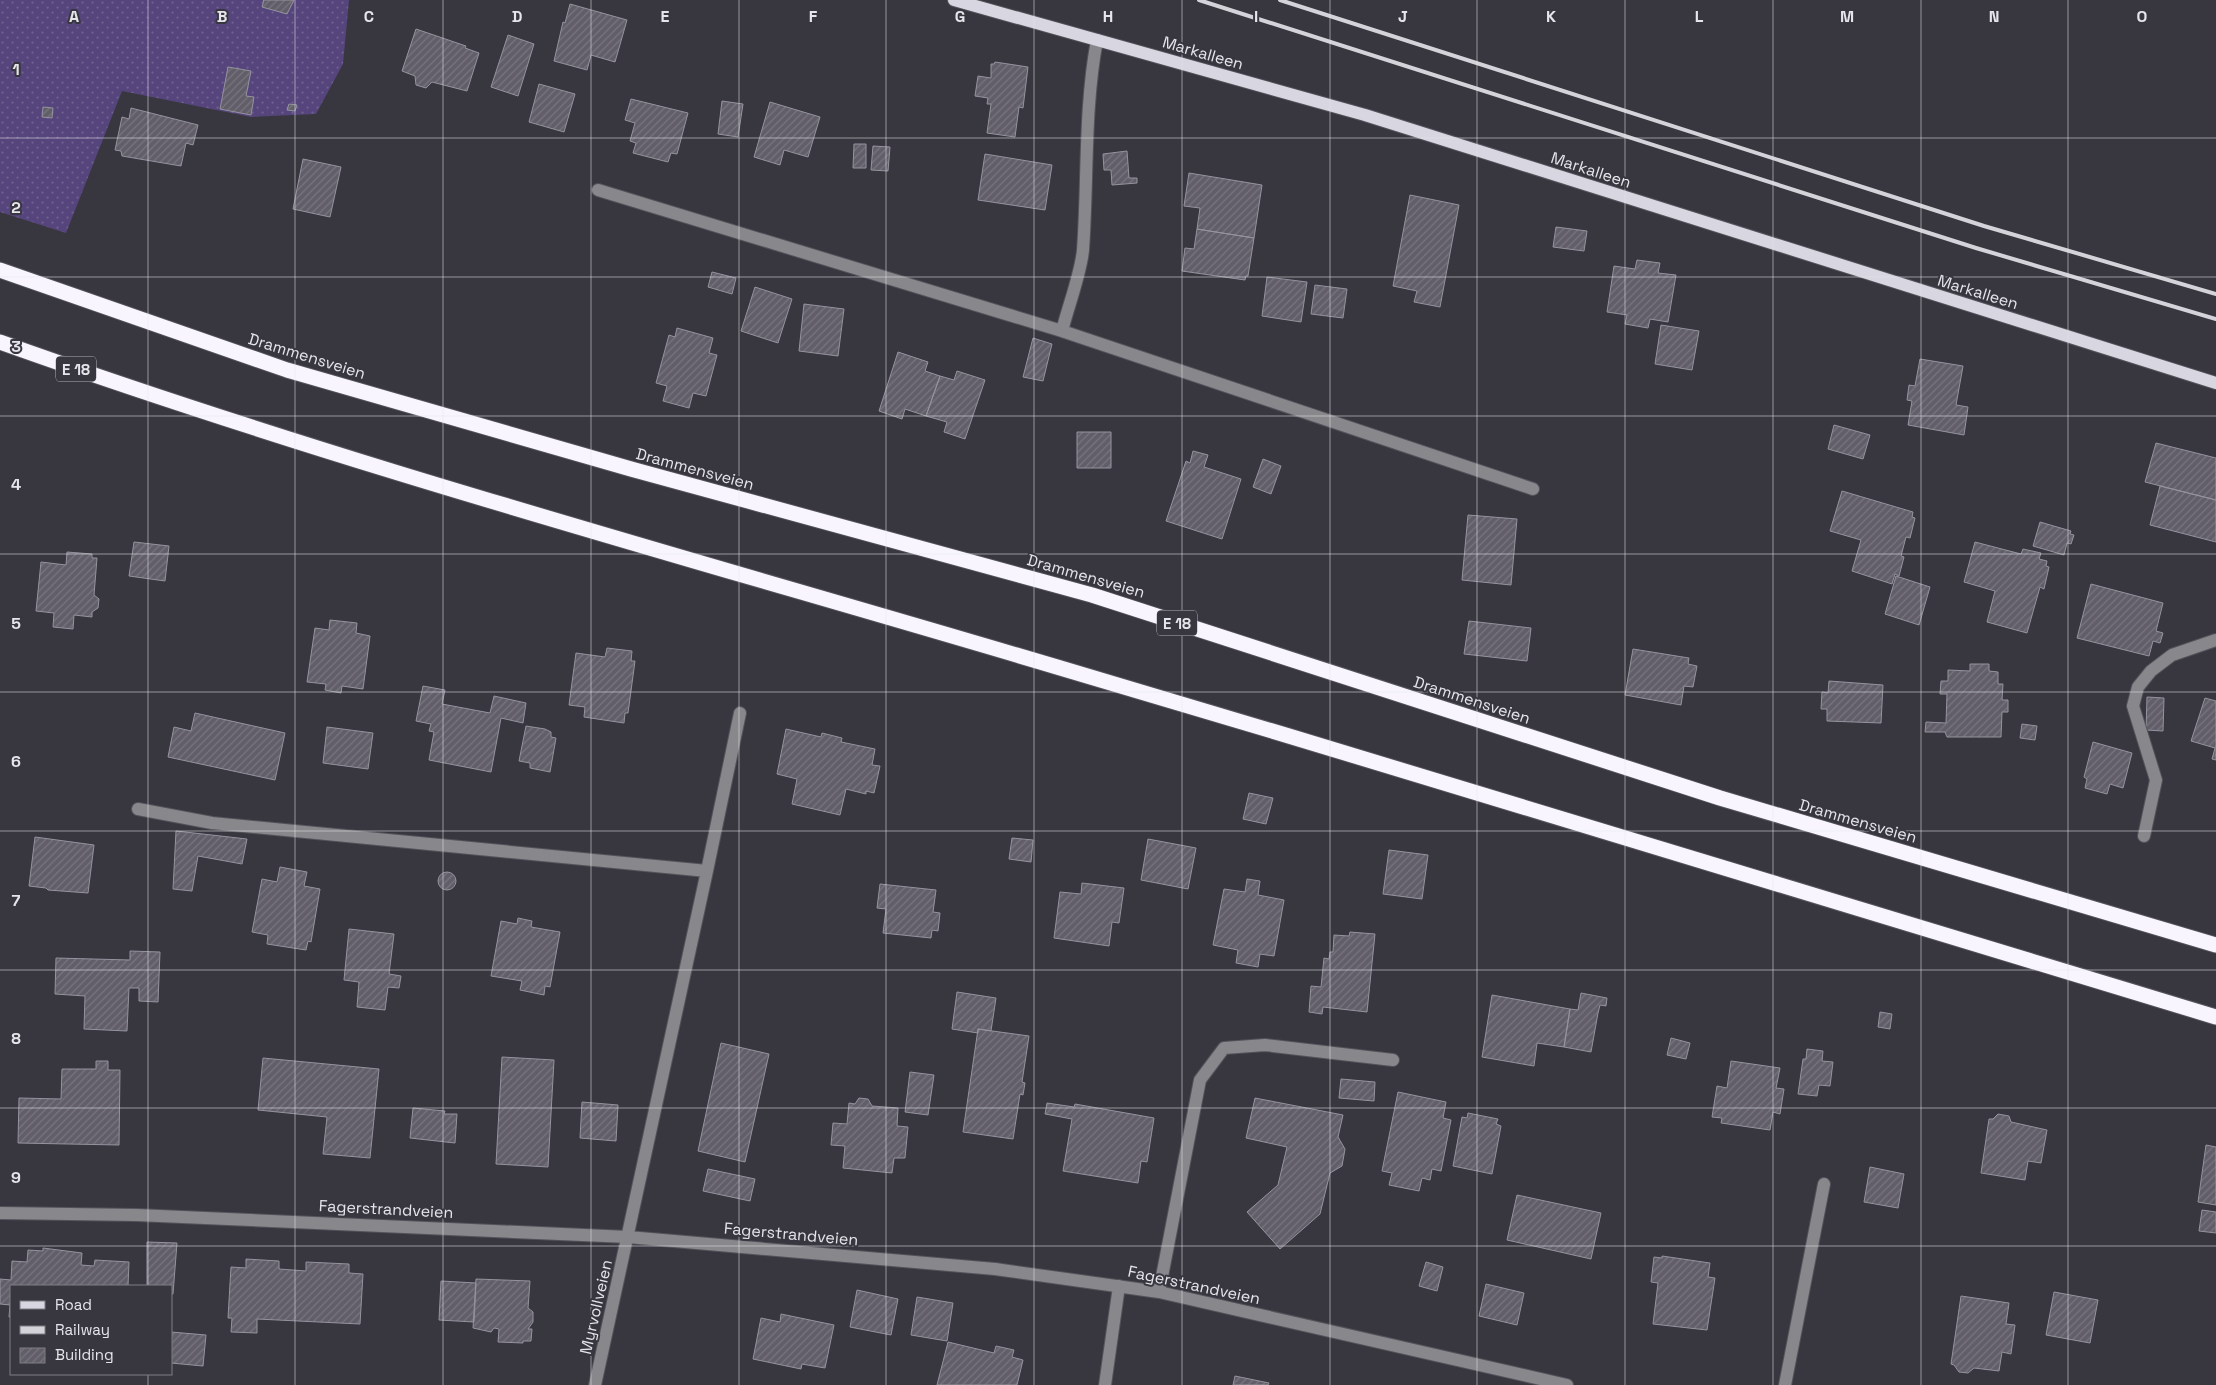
<svg xmlns="http://www.w3.org/2000/svg" width="2216" height="1385" font-family="'Space Grotesk',sans-serif">
<style>
.grass{fill:url(#grass-dots)}
.building{fill:url(#building-hatch);stroke:#95939e}
.lines{fill:none;stroke-linecap:round;stroke-linejoin:round}
.minor-casing{stroke:#54525b;stroke-width:14}
.major-casing{stroke:#54525b;stroke-width:14}
.highway-casing{stroke:#54525b;stroke-width:17}
.minor{stroke:#88878b;stroke-width:12}
.major{stroke:#d8d6e0;stroke-width:12}
.highway{stroke:#f8f5ff;stroke-width:15}
.rail{stroke:#d4d3d9;stroke-width:4}
.grid{fill:none;stroke:#e6e5eb;stroke-width:1;stroke-opacity:0.55}
.labels{text-anchor:middle;dominant-baseline:central;stroke-width:4;stroke-linejoin:round;paint-order:stroke}
.shield{fill:#38363f;stroke:#b2b0b7;stroke-width:1}
.shield-label{font-size:15px;font-weight:bold;fill:#e6e5eb}
.street-label{font-size:16px;fill:#e6e5eb;stroke:#38363f}
.grid-label{font-size:16px;text-anchor:middle;font-weight:bold;fill:#e6e5eb;stroke:#38363f;stroke-width:4;stroke-linejoin:round;paint-order:stroke}
</style>
<defs>
<pattern id="grass-dots" width="8" height="8" patternUnits="userSpaceOnUse" patternTransform="scale(1.25)"><rect width="8" height="8" fill="#56457c"/><path d="M2 2h.1M6 6h.1" fill="none" stroke="#6e608f" stroke-width="1.8" stroke-linecap="round"/></pattern>
<pattern id="building-hatch" width="6" height="6" patternUnits="userSpaceOnUse" patternTransform="scale(1.25)"><rect width="6" height="6" fill="#615e69"/><path d="M-1 1l2-2M0 6l6-6M5 7l2-2" fill="none" stroke="#78757f"/></pattern>
</defs>
<rect width="100%" height="100%" fill="#38363f"/>
<!-- grass -->
<path class="grass" d="M0 0H349L343 64 316 114 251 117 122 91 66 233 0 212Z"/>
<!-- building -->
<path class="building" d="M264 0H263H294L287 14 262 7Z
M570 4 627 20 615 62 591 55 587 70 554 61 563 22 565 23Z
M416 29 466 46 465 48 479 53 467 91 432 82 426 88 416 85 415 76 402 71Z
M508 35 534 44 518 96 491 87Z
M995 62 1028 67 1023 108 1019 107 1015 137 987 133 991 104H987L988 98 975 96 978 76 991 78V64H994Z
M228 67 251 71 246 96 254 97 251 115 220 109Z
M539 84 575 94 564 132 529 122Z
M631 99 688 113 677 154 671 153 668 162 633 153 636 143 630 141 635 123 625 120Z
M722 101 743 104 738 137 718 134Z
M770 102 820 117 808 157 784 150 780 165 754 157Z
M289 104 297 105 295 111 287 110Z
M43 107 53 108 52 118 42 117Z
M131 108 198 125 193 145 186 143 181 166 122 156 121 151 115 150 122 117 129 119Z
M854 144H866V168H853Z
M873 146 890 147 888 171 871 170Z
M1127 151 1129 178H1137V183L1112 185 1111 170H1104L1103 154Z
M985 154 1052 165 1045 210 978 200Z
M303 159 341 167 330 217 293 209Z
M1189 173 1262 185 1254 238 1197 229 1200 208 1184 206Z
M1410 195 1459 205 1440 307 1414 302 1417 291 1393 286Z
M1556 227 1587 231 1584 251 1553 247Z
M1197 229 1254 238 1248 276H1246L1245 280 1182 271 1185 248 1194 249Z
M1637 260 1660 263 1658 273 1676 275 1668 322 1650 319 1648 328 1625 324 1627 315 1607 312 1614 266 1635 269Z
M712 272 736 278 732 294 708 287Z
M1267 277 1307 282 1301 322 1262 316Z
M1315 285 1347 289 1343 318 1311 314Z
M755 287 792 299 778 343 741 331Z
M804 304 844 309 838 356 799 351Z
M1661 325 1699 331 1692 370 1655 364Z
M677 328 713 338 709 353 717 355 706 396 693 393 689 408 663 401 667 386 656 383 669 335 675 337Z
M1033 338 1052 344 1043 381 1023 377Z
M898 352 928 362 925 371 940 376 926 416 905 409 902 419 879 411Z
M1920 359 1963 366 1956 405 1968 407 1964 435 1908 425 1912 401 1907 400 1909 385 1915 386Z
M957 371 985 380 965 439 944 432 947 422 926 416 940 376 954 380Z
M1834 425 1870 435 1863 459 1828 449Z
M1077 432H1111V468H1077Z
M2156 443 2216 458V500L2145 482Z
M1193 451 1208 455 1204 467 1241 479 1222 539 1166 521 1186 461 1190 463Z
M1263 459 1281 466 1271 494 1253 487Z
M2160 486 2216 500V542L2150 525Z
M1842 491 1913 512 1912 517 1915 518 1910 538 1906 537 1901 556 1904 557 1899 576 1895 574 1892 584 1852 571 1861 540 1830 531Z
M1468 515 1517 519 1511 585 1462 580Z
M2040 522 2071 531 2070 534 2074 535 2071 544 2067 543 2064 555 2033 546Z
M134 542 169 546 165 581 129 576Z
M1975 542 2021 554 2023 549 2041 553 2039 559 2047 561 2046 566 2049 567 2044 589 2040 587 2027 633 1987 622 1995 591 1964 582Z
M67 552 92 554V558H97L94 595 99 599 98 608 92 612V617L74 615 73 629 53 627 54 613 36 611 41 562 66 565Z
M1896 576 1930 587 1919 625 1885 614Z
M2091 584 2163 603 2156 631 2163 633 2160 643 2153 641 2149 656 2077 638Z
M330 620 357 623 356 633 370 636 363 689 342 686 341 693 325 690 326 684 307 682 315 628 329 630Z
M1469 621 1531 628 1527 661 1464 654Z
M607 648 632 651 631 661H635L628 713H625L624 723 584 717 585 707 569 705 576 653 605 657Z
M1633 649 1689 658 1688 664 1697 666 1693 687 1684 686 1681 705 1625 695Z
M1970 664H1989V671L1998 672V684H2003L2002 700H2008V712H2002L2001 737H1947L1945 732H1925L1926 722 1946 723 1947 694H1940L1941 681H1948V670L1970 671Z
M1829 681 1883 685 1881 723 1827 721V709H1821L1822 692 1828 693Z
M423 686 445 690 442 704 490 713 494 696 526 703 523 723 501 718 491 772 429 760 434 732 429 731 431 724 416 721Z
M2147 697 2164 698 2163 731 2146 730Z
M2205 698 2216 701V760L2212 759 2215 748 2191 741Z
M195 713 285 733 275 780 168 757 174 727 191 731Z
M2022 724 2037 726 2035 740 2020 738Z
M526 726 545 729 551 732V737L556 738 550 772 530 768V763L519 761Z
M327 727 373 733 368 769 323 763Z
M786 729 821 737 822 733 842 738 841 742 875 749 872 765 880 766 874 793 866 791V794L846 789 840 815 792 804 797 779 777 774Z
M2093 742 2132 753 2123 788 2110 784 2107 794 2085 788 2087 779 2084 777Z
M1249 793 1273 798 1266 824 1243 819Z
M176 831 247 839 242 864 198 856 192 891 173 889Z
M35 837 94 845 88 893 48 890 46 888 29 886Z
M1012 838 1033 840 1031 862 1009 859Z
M1148 839 1196 848 1188 889 1141 880Z
M1389 850 1428 855 1422 899 1383 894Z
M280 867 307 872 304 886 320 889 311 942 308 941 306 950 267 944 268 935 252 932 262 879 277 882Z
M438 881a9 9 0 1 1 18 0a9 9 0 1 1-18 0Z
M1247 879 1260 881 1258 895 1284 900 1274 956 1260 954 1258 967 1236 963 1238 950 1213 945 1224 889 1245 892Z
M1082 883 1124 888 1119 923 1112 922 1109 946 1054 938 1060 892 1081 894Z
M880 884 936 890 933 912 940 913 938 931 932 930 931 938 883 933 886 909 877 908Z
M518 918 532 921 531 927 560 932 550 987 545 986 544 995 520 990 522 981 491 976 501 921 517 924Z
M349 929 394 934 389 974 401 976 399 988 388 987 385 1010 357 1007 359 982 344 980Z
M1350 932 1375 934 1367 1012 1323 1007 1322 1014 1309 1012 1311 986 1321 987 1324 958 1329 959 1330 952H1333L1334 935 1349 936Z
M130 951 160 952 158 1002 139 1001V988H129L127 1031 84 1029 85 996 55 994 56 958 130 960Z
M957 992 996 998 991 1031 978 1029V1033L952 1029Z
M1581 993 1607 998 1606 1006 1600 1005 1598 1013 1591 1052 1564 1047 1570 1009 1578 1010Z
M1492 995 1570 1009 1564 1047 1537 1043 1534 1066 1482 1057Z
M1880 1012 1892 1014 1890 1029 1878 1027Z
M978 1029 1029 1036 1022 1082 1025 1083 1023 1095 1020 1094 1013 1139 963 1132Z
M1671 1038 1690 1043 1686 1059 1667 1055Z
M721 1043 769 1054 745 1162 698 1151Z
M1807 1049 1823 1051 1822 1061 1833 1062 1830 1086 1819 1085 1817 1096 1798 1094 1803 1059H1806Z
M502 1057 554 1060 548 1167 496 1164Z
M263 1058 379 1069 370 1158 323 1154 327 1117 258 1110Z
M96 1061H108V1070H120L119 1145 18 1143 19 1098 61 1099 62 1069H96Z
M1731 1061 1780 1068 1776 1088 1784 1089 1780 1114 1773 1112 1770 1130 1721 1123 1722 1118 1712 1117 1717 1086 1727 1088Z
M910 1072 934 1075 928 1115 905 1112Z
M1341 1079 1375 1082 1374 1101 1339 1098Z
M1398 1092 1446 1102 1443 1118 1451 1120 1441 1171 1432 1169 1430 1180 1422 1178 1419 1191 1389 1185 1392 1173 1382 1171Z
M859 1098 868 1099 872 1106 898 1108 897 1126 908 1127 905 1158H894L892 1173 843 1168 845 1146 831 1145 833 1123 847 1124 849 1103 855 1104Z
M1255 1098 1343 1115 1338 1137 1345 1149 1342 1166 1330 1173 1320 1214 1280 1249 1247 1212 1278 1185 1287 1147 1246 1138Z
M582 1102 618 1105 616 1141 580 1138Z
M1047 1103 1074 1107 1075 1104 1154 1118 1147 1162 1141 1161 1138 1183 1063 1171 1072 1119 1045 1114Z
M413 1108 445 1111 444 1114H457L455 1143 410 1138Z
M1468 1113 1498 1119 1496 1124 1501 1126 1492 1174 1453 1166 1462 1117 1467 1118Z
M1998 1114 2009 1116 2011 1122 2047 1130 2041 1163 2028 1161 2025 1180 1981 1173 1989 1119H1993Z
M2206 1145 2216 1147V1205L2198 1202Z
M1870 1167 1904 1174 1898 1208 1864 1202Z
M708 1169 755 1179 750 1201 703 1191Z
M1517 1195 1601 1213 1591 1259 1507 1240Z
M2202 1210 2216 1212V1233L2199 1231Z
M147 1242 177 1243 173 1294H171V1286H147Z
M43 1248 82 1253 81 1265 94 1266 95 1260 129 1262 128 1286H11V1317H9L10 1305 0 1304V1279L11 1280 12 1261 27 1262 28 1250 43 1251Z
M1662 1256 1710 1263 1708 1277 1715 1278 1707 1330 1653 1324 1658 1283 1651 1282 1654 1257 1662 1258Z
M246 1259 279 1261V1269L306 1271V1262L349 1264V1273L363 1274 360 1324 257 1319V1333L231 1332 232 1318H228L231 1267 246 1268Z
M1426 1262 1443 1267 1437 1291 1419 1286Z
M476 1279 530 1281 528 1308 533 1312V1322L528 1329H532L531 1341H523V1343L498 1342 499 1329 494 1328 491 1332 473 1328Z
M441 1281 476 1283 474 1322 439 1320Z
M1486 1284 1524 1293 1517 1325 1479 1316Z
M857 1290 898 1299 891 1335 850 1327Z
M2054 1292 2098 1300 2090 1343 2046 1335Z
M1961 1296 2009 1303 2006 1324 2015 1325 2011 1354 2002 1352 1999 1371 1974 1368 1968 1373 1959 1372 1954 1365 1951 1364Z
M917 1297 953 1303 947 1341 911 1335Z
M781 1314 834 1325 825 1368 802 1364 801 1369 753 1359 761 1318 780 1322Z
M171 1332 206 1335 203 1366 171 1363Z
M948 1342 994 1353 996 1346 1014 1350 1012 1357 1023 1360 1017 1385H937Z
M1235 1376 1269 1383 1268 1385H1233Z"/>
<g class="lines">
<!-- minor casing -->
<g class="minor-casing">
<path id="minor" d="M598 190 1062 331 1533 489
M1062 331C1068 307 1081 273 1083 250 1088 180 1084 109 1097 40
M138 809 212 823 707 871 595 1385
M2144 836 2156 780 2133 706 2138 687 2151 671 2172 655 2216 640
M707 871 740 713
M0 1213 137 1215 628 1237 995 1269 1159 1292 1567 1385
M1159 1292 1200 1080 1224 1048 1265 1045 1393 1060
M1105 1385 1119 1286
M1785 1385 1824 1184"/>
</g>
<!-- major casing -->
<g class="major-casing">
<path id="major" d="M954 0 1365 115 2216 383"/>
</g>
<!-- highway casing -->
<g class="highway-casing">
<path id="highway" d="M0 270 287 370 631 469 1092 595 1720 798 2216 945
M0 342C347 466 704 562 1057 667 1444 781 1829 901 2216 1017"/>
</g>
<!-- minor -->
<use href="#minor" class="minor"/>
<!-- major -->
<use href="#major" class="major"/>
<!-- highway -->
<use href="#highway" class="highway"/>
<!-- rail -->
<path class="rail" d="M1199 0 1976 248 2216 319
M1280 0 1984 226 2216 294"/>
</g>
<!-- grid -->
<path class="grid" d="M148 0V1286M295 0V1385M443 0V1385M591 0V1385M739 0V1385M886 0V1385M1034 0V1385M1182 0V1385M1330 0V1385M1477 0V1385M1625 0V1385M1773 0V1385M1921 0V1385M2068 0V1385M0 138H2216M0 277H2216M0 416H2216M0 554H2216M0 692H2216M0 831H2216M0 970H2216M0 1108H2216M0 1246H2216M148 1374V1385"/>
<g class="labels">
<!-- shield labels -->
<g class="shield">
<rect x="56" y="356.5" width="40" height="25" rx="4"/>
<rect x="1157" y="610.5" width="40" height="25" rx="4"/>
</g>
<g class="shield-label">
<text x="76" y="369">E 18</text>
<text x="1177" y="623">E 18</text>
</g>
<!-- street labels -->
<g class="street-label">
<text transform="translate(1203 53) rotate(16)">Markalleen</text>
<text transform="translate(1591 170) rotate(18)">Markalleen</text>
<text transform="translate(1978 292) rotate(17)">Markalleen</text>
<text transform="translate(307 356) rotate(17)">Drammensveien</text>
<text transform="translate(695 469) rotate(15)">Drammensveien</text>
<text transform="translate(1086 576) rotate(16)">Drammensveien</text>
<text transform="translate(1472 700) rotate(18)">Drammensveien</text>
<text transform="translate(1858 821) rotate(16)">Drammensveien</text>
<text transform="translate(386 1209) rotate(3)">Fagerstrandveien</text>
<text transform="translate(791 1234) rotate(5)">Fagerstrandveien</text>
<text transform="translate(1194 1285) rotate(12)">Fagerstrandveien</text>
<text transform="translate(596 1307) rotate(-77)">Myrvollveien</text>
</g>
</g>
<g class="grid-label">
<text x="74" y="22">A</text>
<text x="222" y="22">B</text>
<text x="369" y="22">C</text>
<text x="517" y="22">D</text>
<text x="665" y="22">E</text>
<text x="813" y="22">F</text>
<text x="960" y="22">G</text>
<text x="1108" y="22">H</text>
<text x="1256" y="22">I</text>
<text x="1403" y="22">J</text>
<text x="1551" y="22">K</text>
<text x="1699" y="22">L</text>
<text x="1847" y="22">M</text>
<text x="1994" y="22">N</text>
<text x="2142" y="22">O</text>
<text x="16" y="75">1</text>
<text x="16" y="213">2</text>
<text x="16" y="352">3</text>
<text x="16" y="490">4</text>
<text x="16" y="629">5</text>
<text x="16" y="767">6</text>
<text x="16" y="906">7</text>
<text x="16" y="1044">8</text>
<text x="16" y="1183">9</text>
</g>
<!-- legend -->
<rect x="10" y="1285" width="162" height="90" fill="#38363f" stroke="#7e7c84"/>
<rect x="20" y="1301" width="25" height="8" fill="#d8d6e0" stroke="#7e7c84"/>
<text x="55" y="1310" font-size="15" fill="#e6e5eb">Road</text>
<rect x="20" y="1326" width="25" height="8" fill="#d4d3d9" stroke="#7e7c84"/>
<text x="55" y="1335" font-size="15" fill="#e6e5eb">Railway</text>
<rect x="20" y="1348" width="25" height="15" fill="url(#building-hatch)" stroke="#7e7c84"/>
<text x="55" y="1360" font-size="15" fill="#e6e5eb">Building</text>
</svg>
